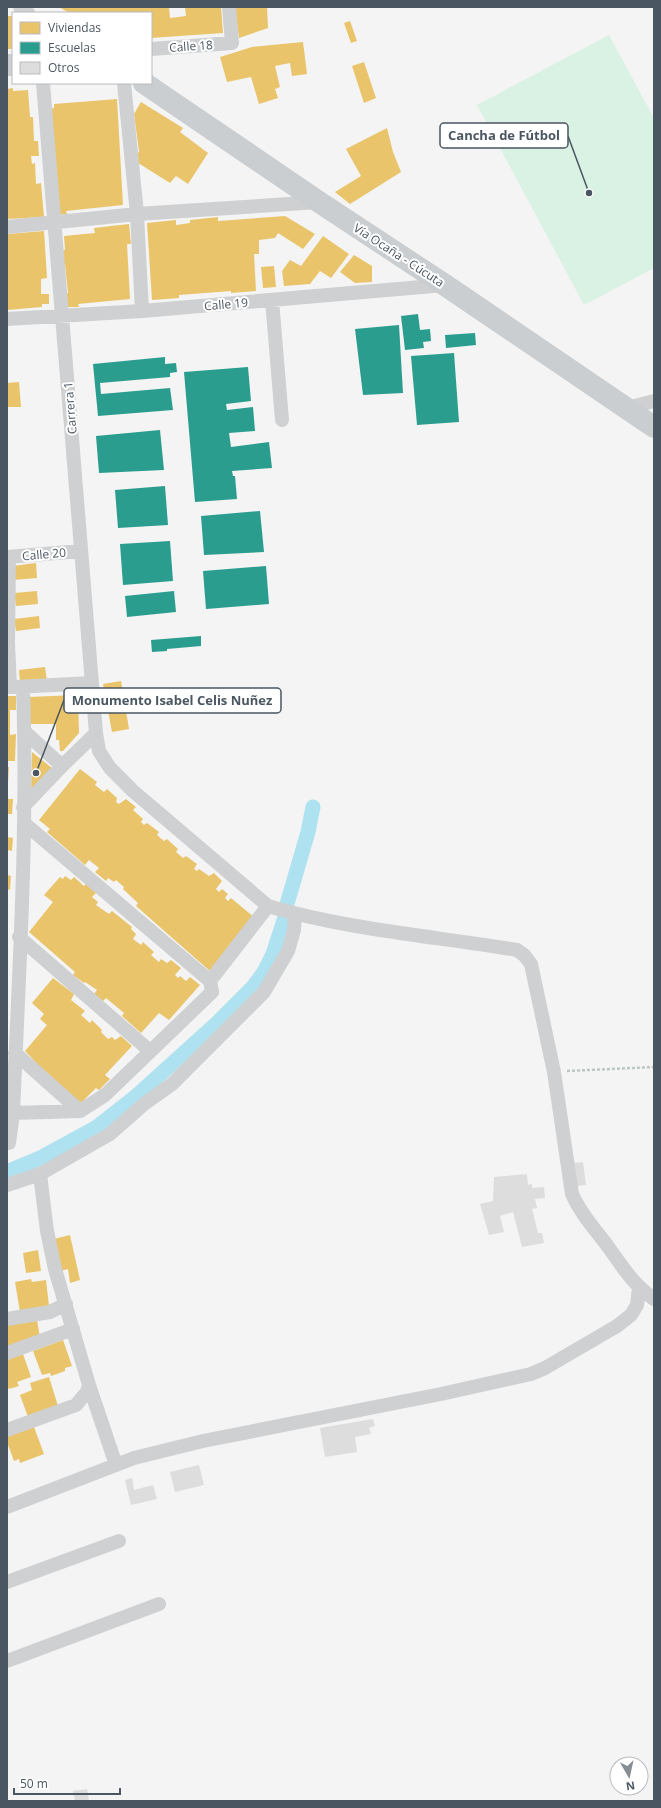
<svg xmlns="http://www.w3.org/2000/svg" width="661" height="1808" font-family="'Open Sans',sans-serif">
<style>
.green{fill:#d9f2e3}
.homes{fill:#e9c46a}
.schools{fill:#2a9d8f}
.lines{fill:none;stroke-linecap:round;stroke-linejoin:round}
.canal{stroke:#aee2f0;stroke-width:15}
.building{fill:#ddddde}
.path{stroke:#bcc7c4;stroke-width:2.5;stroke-dasharray:3 2;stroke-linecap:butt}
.street{stroke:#ced0d2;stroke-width:14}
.primary{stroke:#caced1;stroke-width:22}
.labels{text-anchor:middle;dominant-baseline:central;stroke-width:4;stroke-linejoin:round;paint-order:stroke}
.street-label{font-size:12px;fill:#4a5661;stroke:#fff}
.leader{fill:none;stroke:#4a5661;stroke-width:1.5}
.callout-dot{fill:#4a5661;stroke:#fff;stroke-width:1.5}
.callout{fill:#fff;stroke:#4a5661;stroke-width:1.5}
.callout-label{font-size:13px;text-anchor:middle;font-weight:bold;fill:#4a5661}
</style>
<rect width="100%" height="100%" fill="#f4f4f4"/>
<!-- green -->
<path class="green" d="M609 35 654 118V268L584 305 477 105Z"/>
<!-- homes -->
<path class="homes" d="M59 7H169L170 18 186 16 185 7H221L223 33 151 38V13H69Z
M235 7H267L268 28 239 38Z
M7 16H13V49H7Z
M350 21 357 41 351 43 344 23Z
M303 42 307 74 292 76 290 63 275 66 280 87 275 89 278 98 259 104 251 77 227 82 220 57 252 47Z
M364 62 376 98 364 103 352 66Z
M13 88V91L28 90 30 117H33L34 141H38L39 156H31L32 164 35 163 36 184 41 183 44 217 7 219V89Z
M117 99 123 205 66 211 67 214 58 215 51 109 54 108V104Z
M141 102 183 128 180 132 208 153 188 184 176 176 170 183 135 161 139 151 134 114Z
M387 128 393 152 401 172 350 204 335 192 361 176 346 149Z
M285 216 315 234 303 249 278 233 275 238 259 240V254H254L256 291 231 293V291L179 295V298L152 300 147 223 176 220V225L190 223V220L218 217V221Z
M129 224 131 244H127L130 299 78 304 79 307H62L61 294 68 293 65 264 62 265 60 251 65 250 64 236 95 233 94 228Z
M44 231 47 278 41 279V294H49V304H42V307L7 310V234Z
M323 236 349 254 331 278 320 271 310 284 284 286 282 271 290 260 301 266Z
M354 255 372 266V282L355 283 340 272Z
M274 266 276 287 263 288 261 267Z
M19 382 21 407H7V383Z
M36 563 37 578 13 580 12 566Z
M37 591 38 604 16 606 14 593Z
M39 616 40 628 16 631 14 619Z
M45 667 47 681 20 683 19 670Z
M121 681 129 729 112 732 103 684Z
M78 695 79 733 63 751H60L59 740H56V724H28L27 697Z
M7 696H16V710H10V735L16 734 15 761H7Z
M32 752 52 768 31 792Z
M7 767H9L8 783H7Z
M80 769 97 782 95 785 104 792 107 789 117 798 116 802 119 804 126 799 136 807 133 810 143 819 141 822 144 825 147 823 159 832 157 835 164 841 167 839 178 849 176 852 183 858 186 856 197 864 194 869 197 871 199 869 209 876 214 873 222 881 216 889 219 892 222 889 228 894 225 898 228 901 231 898 255 918 211 972 136 906 138 903 123 889 124 887 116 880 114 882 108 878 106 881 95 872 99 868 89 860 85 865 47 832 50 829 39 820Z
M7 799H13L12 814H7Z
M7 837 13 838 12 851 7 850Z
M7 875 11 876 10 890 7 889Z
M65 876 71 880 74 877 84 886 86 884 96 893 92 897 98 902 96 905 109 914 112 911 132 927 131 929 136 934 133 939 141 945 143 942 154 952 151 955 159 962 161 959 167 963 171 960 181 968 175 975 178 978 180 976 186 981 190 977 200 985 169 1020 159 1013 141 1033 122 1016 124 1013 106 998 103 1001 94 994 97 990 85 982 84 983 73 975 75 972 29 932 53 902 44 895 60 877 63 879Z
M53 978 74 994 71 1000 85 1011 81 1015 90 1023 92 1020 102 1030 101 1032 108 1039 112 1037 115 1040 121 1036 132 1046 105 1075 110 1079 99 1090 96 1088 80 1104 46 1073 25 1051 47 1025 40 1019 44 1014 32 1003Z
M70 1235 80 1280 70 1283 68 1269 60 1271 54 1239Z
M38 1250 41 1271 26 1273 23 1253Z
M31 1279 32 1282 46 1280 49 1306 20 1312 15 1282Z
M37 1320 40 1337 7 1348V1325Z
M63 1340 72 1366 65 1368V1371L51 1376 50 1373 42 1375 33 1351Z
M23 1354 31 1377 17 1382 19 1386 9 1389 7 1386V1360Z
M49 1377 58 1406 28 1417 20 1395 32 1390 30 1383Z
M34 1427 44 1454 20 1463 19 1459 14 1461 7 1442V1436Z"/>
<!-- schools -->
<path class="schools" d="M418 314 420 330 430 329 431 341 423 342 424 348 405 350 401 316Z
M399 325 403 393 363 395 355 329Z
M475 333 476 345 446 348 445 335Z
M454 353 459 422 417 425 411 356Z
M165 357V364L176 363 177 372 170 373V377L100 383 101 394 170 388 173 410 98 416 93 364Z
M248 367 251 401 226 404 227 410 253 407 255 431 229 433 231 447 269 442 272 468 232 471 233 476H235L237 499 195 502 184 372Z
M160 430 164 470 99 473 96 436Z
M165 486 168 525 118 528 115 490Z
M260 511 264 552 204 555 201 516Z
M170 541 173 581 123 585 120 544Z
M266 566 269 604 206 609 203 571Z
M174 591 176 612 127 617 125 596Z
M201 636V646L167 649V651L152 652 151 640Z"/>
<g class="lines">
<!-- canal -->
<path class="canal" d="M287 904 308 832 313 807
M7 1172 40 1158 97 1127 134 1098 217 1023 253 987 264 972 273 954 285 917"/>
</g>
<!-- building -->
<path class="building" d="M583 1162 586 1185 576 1186 573 1163Z
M527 1174 528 1185 532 1184V1188L544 1187 545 1198 535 1199 537 1208 532 1209 538 1233H542L544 1243 522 1247 513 1212 500 1216 504 1232 489 1235 480 1204 493 1201 494 1177Z
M373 1419 375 1426 369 1428 371 1434 355 1437 357 1452 325 1457 320 1428Z
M199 1465 204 1485 175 1492 170 1472Z
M132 1478 134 1490 153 1485 157 1499 131 1505 125 1480Z
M87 1789 89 1801H75L73 1791Z"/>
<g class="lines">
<!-- path -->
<path class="path" d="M567 1071 654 1067"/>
<!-- street -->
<path class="street" d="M20 7 28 13
M151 49 232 43 229 7
M43 83 96 733 99 751 110 768 133 791 268 906C349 930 434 936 517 950L524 955 531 964 554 1072 572 1194C581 1215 596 1230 609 1248 624 1269 632 1283 654 1299
M124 83 137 214 142 311
M7 227 137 214 319 202
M272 300 282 420
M7 319 142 311 445 285
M627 408 654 401
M7 557 81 551
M9 557 8 643 10 687
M15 687 92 683
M25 732 62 766
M23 807 62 766 96 733
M24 823 210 981
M19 937 150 1051
M15 1053 80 1111
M13 1113 80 1111 105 1095 212 992 210 981 268 906
M9 1143 13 1113C19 972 28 829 23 688
M40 1174 47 1231 55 1269 89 1385 116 1465
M7 1185 40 1174 110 1134 144 1104 172 1084 264 992 288 951 294 930 295 914
M7 1319 50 1312 66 1304
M7 1353 73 1329
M7 1430 76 1405 87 1392 89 1385
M7 1507 134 1458 203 1441 441 1394 531 1374 545 1368 617 1326 631 1315 637 1305 639 1288
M7 1582 119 1541
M7 1661 159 1604"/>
<!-- primary -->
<path class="primary" d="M7 65H13
M144 83 319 202 445 285 654 427"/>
</g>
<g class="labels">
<!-- street labels -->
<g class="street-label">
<text transform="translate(191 46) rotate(-4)">Calle 18</text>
<text transform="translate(399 255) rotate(33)">Vía Ocaña - Cúcuta</text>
<text transform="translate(226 304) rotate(-5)">Calle 19</text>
<text transform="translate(70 408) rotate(-95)">Carrera 1</text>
<text transform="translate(44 554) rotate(-5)">Calle 20</text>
</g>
</g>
<!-- callouts -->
<path class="leader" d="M589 193L568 136M36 773L64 700"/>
<g class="callout-dot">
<circle cx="589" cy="193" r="4"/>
<circle cx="36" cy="773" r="4"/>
</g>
<g class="callout">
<rect x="440" y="123" width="128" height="25" rx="4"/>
<rect x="64" y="688" width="217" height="25" rx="4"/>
</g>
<g class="callout-label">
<text x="504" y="140">Cancha de Fútbol</text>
<text x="172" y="705">Monumento Isabel Celis Nuñez</text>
</g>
<!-- border -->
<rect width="661" height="1808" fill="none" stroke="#4a5661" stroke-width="16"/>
<!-- legend -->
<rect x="12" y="12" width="140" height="72" fill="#ffffff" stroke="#b7bbc0"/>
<rect x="20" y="22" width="20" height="12" fill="#e9c46a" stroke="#b7bbc0"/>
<text x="48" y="32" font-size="12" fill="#4a5661">Viviendas</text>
<rect x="20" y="42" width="20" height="12" fill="#2a9d8f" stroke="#b7bbc0"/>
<text x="48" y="52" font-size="12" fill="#4a5661">Escuelas</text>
<rect x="20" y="62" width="20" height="12" fill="#ddddde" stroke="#b7bbc0"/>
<text x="48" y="72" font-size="12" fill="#4a5661">Otros</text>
<!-- north arrow -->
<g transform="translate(629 1776) rotate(171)"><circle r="19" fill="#ffffff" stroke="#b7bbc0"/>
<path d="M0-3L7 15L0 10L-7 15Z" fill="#868d94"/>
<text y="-6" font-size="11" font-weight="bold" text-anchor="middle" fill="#4a5661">N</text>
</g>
<!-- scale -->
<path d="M14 1788v6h106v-6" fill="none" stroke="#4a5661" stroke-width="2"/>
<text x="20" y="1788" font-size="12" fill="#4a5661" stroke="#ffffff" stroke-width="3" paint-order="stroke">50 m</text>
</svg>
